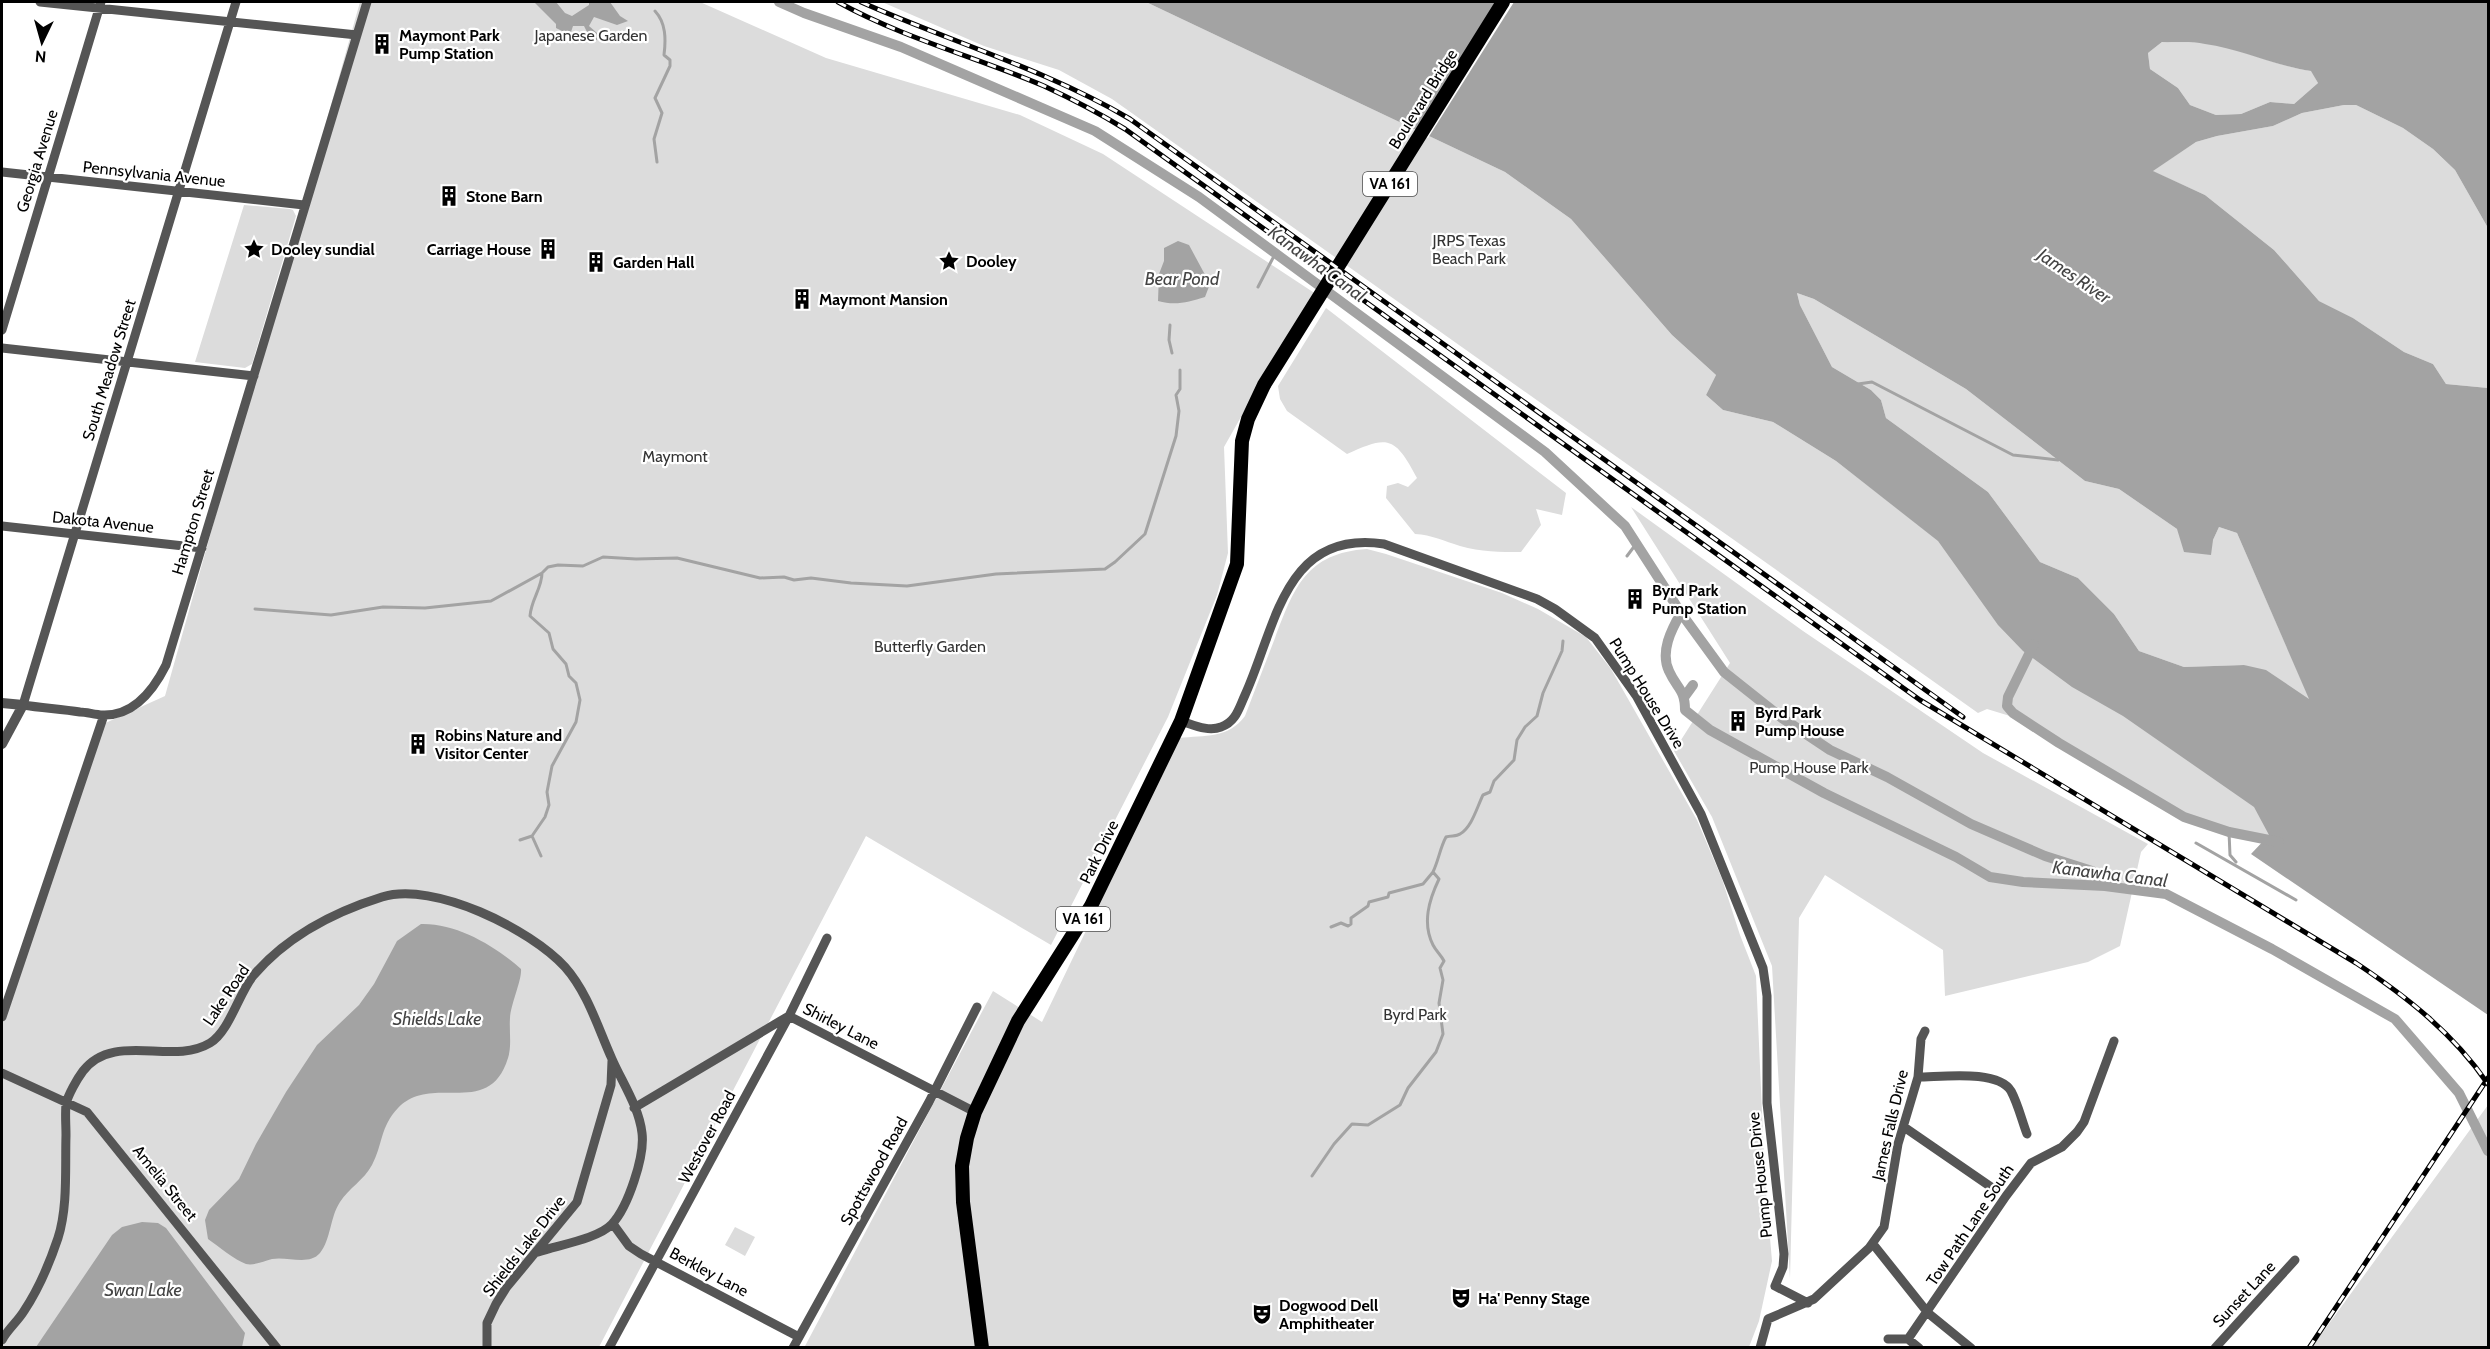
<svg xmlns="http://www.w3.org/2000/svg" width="2490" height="1349" font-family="Cabin,sans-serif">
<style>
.green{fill:#dcdcdc}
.water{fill:#a3a3a3;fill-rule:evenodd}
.pier{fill:#fff}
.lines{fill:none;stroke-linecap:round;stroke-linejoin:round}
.stream{stroke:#a3a3a3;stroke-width:3}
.canal{stroke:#a3a3a3;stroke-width:10}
.minor{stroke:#555;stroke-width:9}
.tertiary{stroke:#555;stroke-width:10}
.primary{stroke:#000;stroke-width:14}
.rail-casing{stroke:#000;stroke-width:5}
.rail{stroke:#fff;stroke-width:3;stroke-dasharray:9;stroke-linecap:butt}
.labels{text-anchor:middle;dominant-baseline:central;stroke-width:4.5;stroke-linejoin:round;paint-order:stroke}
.shield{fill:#fff;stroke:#4c4c4c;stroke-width:1.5}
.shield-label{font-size:15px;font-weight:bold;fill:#000}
.poi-label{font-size:16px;font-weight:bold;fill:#000;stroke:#fff;text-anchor:start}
.park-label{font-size:16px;fill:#333;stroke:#fff}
.street-label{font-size:16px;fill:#000;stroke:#fff}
.water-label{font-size:18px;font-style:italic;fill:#444;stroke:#fff}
</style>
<rect width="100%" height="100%" fill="#fff"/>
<!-- green -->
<path class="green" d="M360 2H700L826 58 1020 115 1103 154 1319 296 1263 378 1224 447 1228 553 1217 595 1168 717 1051 945 866 836 599 1347 2 1348V1024L101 725 165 696Z
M882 2H1146L1505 172 1571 219 1672 335 1716 375 1706 395 1723 410 1773 422 1836 461 1943 544 2241 787 2288 845 2216 830 2180 816 2023 720 1987 709 1978 713 1112 99 1059 70 984 46Z
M2162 42C2176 43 2190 42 2204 43 2241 48 2275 66 2312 71L2318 83 2294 104 2270 102 2241 114 2216 115 2190 105 2178 88 2150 69 2148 53Z
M2344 105H2356L2403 128 2433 149 2455 170 2488 228V388L2446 384 2433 364 2404 352 2353 318 2319 301 2274 250 2205 195 2152 171 2196 142 2217 136 2273 126 2302 113Z
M244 205 290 209 293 210 296 216 252 364 245 368 195 362Z
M1797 293 1814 299 1966 389 2085 481 2119 489 2177 529 2213 540 2219 527 2237 533 2310 700 2244 665 2184 667 2139 651 2114 614 2078 578 2040 562 1988 492 1886 418 1881 400 1871 390 1832 367 1800 305Z
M1326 308 1566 493 1562 515 1536 509 1541 525 1521 552C1500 552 1481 552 1460 546 1444 541 1432 535 1415 534L1386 498 1387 486 1398 483 1408 487 1417 478C1395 436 1388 435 1347 454L1287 411 1280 399 1278 386Z
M1631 507 1803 631 1983 753 2148 844 2141 852 2120 946 2088 962 1945 996 1943 950 1825 875 1799 918 1790 1279 1772 966 1712 817 1674 751 1730 663Z
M1367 549 1386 554 1502 593 1538 609 1586 637 1611 669 1697 820 1722 879 1740 935 1756 976 1765 1180 1772 1261 1759 1321 1749 1347 804 1348 993 991 1042 1022 1179 738C1205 735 1228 739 1245 716 1255 690 1265 664 1275 638 1294 588 1306 553 1367 549Z
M2488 1105V1347H2312Z
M735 1227 755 1237 745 1256 725 1245Z"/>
<!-- water -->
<path class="water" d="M534 2H556L565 13 572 16 589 5V2H610L620 16 628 21 617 25 594 17 589 26 597 33V40H586L588 34 584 26H573L570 35 556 28V24Z
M1146 2H2488V228L2455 170 2433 149 2403 128 2356 105H2344L2302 113 2273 126 2217 136 2196 142 2153 171 2205 195 2274 250 2319 301 2353 318 2404 352 2433 364 2446 384 2488 388V1015L2251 854 2269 835 2254 807 2123 716 2072 687 2023 651 1998 625 1938 541 1836 461 1773 422 1723 410 1706 395 1716 375 1672 335 1571 219 1505 172ZM2162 42C2176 43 2191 41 2205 44 2242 49 2275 66 2311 71L2318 83 2294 104 2270 102 2241 114 2216 115 2190 105 2178 88 2150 69 2148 53ZM1797 293 1814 299 1966 389 2085 481 2119 489 2177 529 2184 552 2211 555 2213 540 2219 527 2237 533 2309 699 2266 670 2244 665 2184 667 2139 651 2114 614 2078 578 2040 562 1988 492 1886 418 1881 400 1871 390 1832 367 1800 305Z
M1178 241 1189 245 1210 284 1205 297C1188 302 1176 306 1158 301L1159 274 1164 261V248Z
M421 924C457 923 495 946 521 969 522 980 511 1003 510 1018 509 1031 512 1045 508 1058 489 1120 432 1072 398 1108 380 1127 383 1144 372 1165 364 1180 349 1188 340 1202 330 1217 331 1239 320 1253 309 1266 287 1256 272 1259 264 1261 254 1266 246 1264 235 1260 218 1246 208 1239L205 1220 209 1210 239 1179 256 1144 286 1092 317 1045 359 1005 374 984 397 941Z
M142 1222 158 1223 166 1228 242 1329 245 1333 242 1347H36L112 1235 122 1227Z"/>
<!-- pier -->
<path class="pier" d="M1498 2H1514L1428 138 1416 132Z"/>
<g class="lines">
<!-- stream -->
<path class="stream" d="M655 11C666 23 666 39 664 55L670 60V66L655 98 662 113 654 139 657 162
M1258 287 1275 254
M1170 325 1169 340 1172 353
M1858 384 1872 382 2013 455 2058 460
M1627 556 1636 544
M255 609 331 615 383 607 425 608 491 601 542 573
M2229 832 2230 855 2236 862
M532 836 541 856
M520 840 532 836 545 817 549 805 547 792 552 766 576 722 580 700 576 683 569 676 566 664 553 649 549 633 530 616C531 600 542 588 542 573L548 567 558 565 583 566 603 557 636 559 677 558 760 578 784 577 794 580 811 578 851 583 907 586 996 574 1105 569 1115 562 1145 534 1176 436 1179 411 1176 395 1180 389V370
M2196 843 2296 900
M1331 927 1341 923 1348 926 1351 924V918L1368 906 1369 902 1388 897 1389 893 1423 884 1433 872
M1312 1176 1334 1144 1352 1124 1368 1125 1400 1105 1408 1088 1436 1052 1443 1034 1439 1003 1443 980 1440 968 1444 961C1441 955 1436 951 1433 945 1422 923 1429 900 1439 879L1433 872C1439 859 1440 848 1446 837 1451 835 1456 837 1460 834 1472 827 1477 807 1483 795L1490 792 1494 781 1514 760 1517 740 1525 727 1537 716 1543 693 1562 651 1563 641"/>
<!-- canal -->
<path class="canal" d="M779 2 804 13 901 47 1095 131 1199 197 1545 452 1625 526 1681 613C1671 630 1660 652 1669 671 1677 689 1685 689 1685 710L1710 730 1824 793 1956 857 1990 877 2023 882 2105 886 2166 894 2272 949 2395 1019 2459 1093 2488 1151
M1681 613 1724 672 1782 718 1830 750 1887 777 1971 824 2045 856 2092 871 2105 886
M2034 644 2008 697 2007 706 2013 713 2059 743 2184 817 2229 832 2279 842
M1685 696 1693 685"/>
<!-- minor -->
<path class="minor" d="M40 2 357 35
M236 2 23 705C42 708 61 709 80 712 87 712 95 715 103 715 134 716 154 689 166 665L367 2
M2 172 304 205
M2 330 101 2
M2 348 254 376
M2 526 202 548
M1181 721C1194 725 1208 732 1221 727 1236 722 1239 708 1245 695 1276 627 1284 529 1384 544L1537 599 1555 609 1595 638 1637 697 1701 814 1763 968 1767 996V1103L1784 1254 1783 1267 1775 1286 1808 1303
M789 1016 975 1112
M2 1017 104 715
M2 1073 87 1112 277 1348
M1918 1077C1941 1077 1998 1069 2011 1091 2018 1104 2022 1121 2027 1134
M634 1108 787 1017
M1904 1127 1994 1189
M613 1224 629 1246 641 1254 799 1337
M1873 1244 1928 1313 1971 1348
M1888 1339H1908
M2 1340C8 1329 18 1321 24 1311 38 1290 50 1262 58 1238 68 1207 65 1168 66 1135 66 1125 65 1114 66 1104 68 1095 77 1079 83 1071 114 1031 172 1066 210 1043 229 1032 239 993 253 976 286 937 334 912 382 897 434 881 530 929 565 967 588 993 598 1028 612 1059 622 1082 639 1107 642 1133 645 1156 628 1207 612 1224 598 1239 558 1245 538 1252
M487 1348V1323L496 1304 506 1288 577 1202 611 1085 612 1061
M609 1348 789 1016 827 938
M793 1348 929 1102 977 1007
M1760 1348 1768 1319 1814 1299 1869 1248 1884 1227 1898 1144 1918 1077 1921 1039 1925 1031
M1919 1348 1908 1339 2006 1196 2031 1163 2062 1147 2077 1132 2084 1122 2114 1041
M2215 1348 2295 1260"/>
<!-- tertiary -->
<path class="tertiary" d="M2 703 23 705 2 744"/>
<!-- primary -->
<path class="primary" d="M982 1348 963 1202 962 1166 967 1138 975 1112 1018 1021 1091 906 1181 721 1237 564 1242 441 1248 419 1264 385 1503 2"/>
<!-- rail casing -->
<g class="rail-casing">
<path id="rail" d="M838 2C903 38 976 57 1044 86 1072 99 1099 113 1125 129L1920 700 2356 963C2407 997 2453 1033 2488 1084
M861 2C951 42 1045 69 1130 119L1963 717
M2309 1348 2488 1078"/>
</g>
<!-- rail -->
<use href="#rail" class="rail"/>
</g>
<!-- icons -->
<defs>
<g id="building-bare" transform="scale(1.62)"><path d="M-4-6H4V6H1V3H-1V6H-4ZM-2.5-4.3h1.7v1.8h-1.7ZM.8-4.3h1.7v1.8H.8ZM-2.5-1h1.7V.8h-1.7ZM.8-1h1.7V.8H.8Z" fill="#000" stroke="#fff" stroke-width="2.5" paint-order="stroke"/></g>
<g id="sight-bare" transform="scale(1.62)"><path d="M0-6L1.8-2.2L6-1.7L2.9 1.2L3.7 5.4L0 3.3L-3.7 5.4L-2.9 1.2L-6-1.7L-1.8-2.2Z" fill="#000" stroke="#fff" stroke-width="2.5" paint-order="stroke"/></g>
<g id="theatre-bare" transform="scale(1.62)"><path d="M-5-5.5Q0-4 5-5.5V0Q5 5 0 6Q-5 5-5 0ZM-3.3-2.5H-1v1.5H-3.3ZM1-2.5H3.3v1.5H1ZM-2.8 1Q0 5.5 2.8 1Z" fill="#000" stroke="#fff" stroke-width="2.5" paint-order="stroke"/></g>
</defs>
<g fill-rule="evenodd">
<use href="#building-bare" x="382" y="44"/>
<use href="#building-bare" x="449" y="196"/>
<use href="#sight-bare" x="254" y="249"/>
<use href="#building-bare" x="548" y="249"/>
<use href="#sight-bare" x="949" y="261"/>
<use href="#building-bare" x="596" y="262"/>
<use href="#building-bare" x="802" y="299"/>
<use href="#building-bare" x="1635" y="599"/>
<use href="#building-bare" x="1738" y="721"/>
<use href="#building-bare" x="418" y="744"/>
<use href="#theatre-bare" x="1461" y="1298"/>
<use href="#theatre-bare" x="1262" y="1314"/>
</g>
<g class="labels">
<!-- shield labels -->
<g class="shield">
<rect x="1363" y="172" width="54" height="24" rx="4.5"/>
<rect x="1056" y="907" width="54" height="24" rx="4.5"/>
</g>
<g class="shield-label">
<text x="1390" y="184">VA 161</text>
<text x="1083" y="919">VA 161</text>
</g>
<!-- poi labels -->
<g class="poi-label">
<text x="399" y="35">Maymont Park<tspan x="399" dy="18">Pump Station</tspan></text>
<text x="466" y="196">Stone Barn</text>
<text x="271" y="249">Dooley sundial</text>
<text x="531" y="249" text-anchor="end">Carriage House</text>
<text x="966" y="261">Dooley</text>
<text x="613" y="262">Garden Hall</text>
<text x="819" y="299">Maymont Mansion</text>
<text x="1652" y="590">Byrd Park<tspan x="1652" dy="18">Pump Station</tspan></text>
<text x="1755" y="712">Byrd Park<tspan x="1755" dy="18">Pump House</tspan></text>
<text x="435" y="735">Robins Nature and<tspan x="435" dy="18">Visitor Center</tspan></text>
<text x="1478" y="1298">Ha' Penny Stage</text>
<text x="1279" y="1305">Dogwood Dell<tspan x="1279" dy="18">Amphitheater</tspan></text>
</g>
<!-- park labels -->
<g class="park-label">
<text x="591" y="35">Japanese Garden</text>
<text x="1469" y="240">JRPS Texas<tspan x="1469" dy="18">Beach Park</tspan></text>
<text x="675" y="456">Maymont</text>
<text x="930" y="646">Butterfly Garden</text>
<text x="1809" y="767">Pump House Park</text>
<text x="1415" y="1014">Byrd Park</text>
</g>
<!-- street labels -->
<g class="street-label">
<text transform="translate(1423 99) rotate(-58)">Boulevard Bridge</text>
<text transform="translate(37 161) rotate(-73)">Georgia Avenue</text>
<text transform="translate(154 174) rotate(6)">Pennsylvania Avenue</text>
<text transform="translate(109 370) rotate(-73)">South Meadow Street</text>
<text transform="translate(103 522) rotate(6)">Dakota Avenue</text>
<text transform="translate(193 522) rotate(-73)">Hampton Street</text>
<text transform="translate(1647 693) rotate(58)">Pump House Drive</text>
<text transform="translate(1099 852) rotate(-64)">Park Drive</text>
<text transform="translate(226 995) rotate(-56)">Lake Road</text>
<text transform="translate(841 1026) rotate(27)">Shirley Lane</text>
<text transform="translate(1890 1125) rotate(-77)">James Falls Drive</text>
<text transform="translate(707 1137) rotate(-62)">Westover Road</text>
<text transform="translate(874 1171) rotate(-61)">Spottswood Road</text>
<text transform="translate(1760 1175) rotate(-96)">Pump House Drive</text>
<text transform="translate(165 1183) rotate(51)">Amelia Street</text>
<text transform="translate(1970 1225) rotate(-56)">Tow Path Lane South</text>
<text transform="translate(524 1246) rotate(-52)">Shields Lake Drive</text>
<text transform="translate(709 1272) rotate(28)">Berkley Lane</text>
<text transform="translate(2244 1294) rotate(-47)">Sunset Lane</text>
</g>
<!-- water labels -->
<g class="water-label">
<text transform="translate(1317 264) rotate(36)">Kanawha Canal</text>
<text transform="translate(2074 276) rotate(34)">James River</text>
<text x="1182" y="279">Bear Pond</text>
<text transform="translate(2110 874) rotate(7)">Kanawha Canal</text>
<text x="437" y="1019">Shields Lake</text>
<text x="143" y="1290">Swan Lake</text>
</g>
</g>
<!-- border -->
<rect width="2490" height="1349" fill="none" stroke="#000000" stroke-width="6"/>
<!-- north arrow -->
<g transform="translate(42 42) rotate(185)" stroke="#ffffff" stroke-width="4.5" paint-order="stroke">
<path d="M0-4.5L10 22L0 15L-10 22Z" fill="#000000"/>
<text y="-9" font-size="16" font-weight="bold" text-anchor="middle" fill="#000000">N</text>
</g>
</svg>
